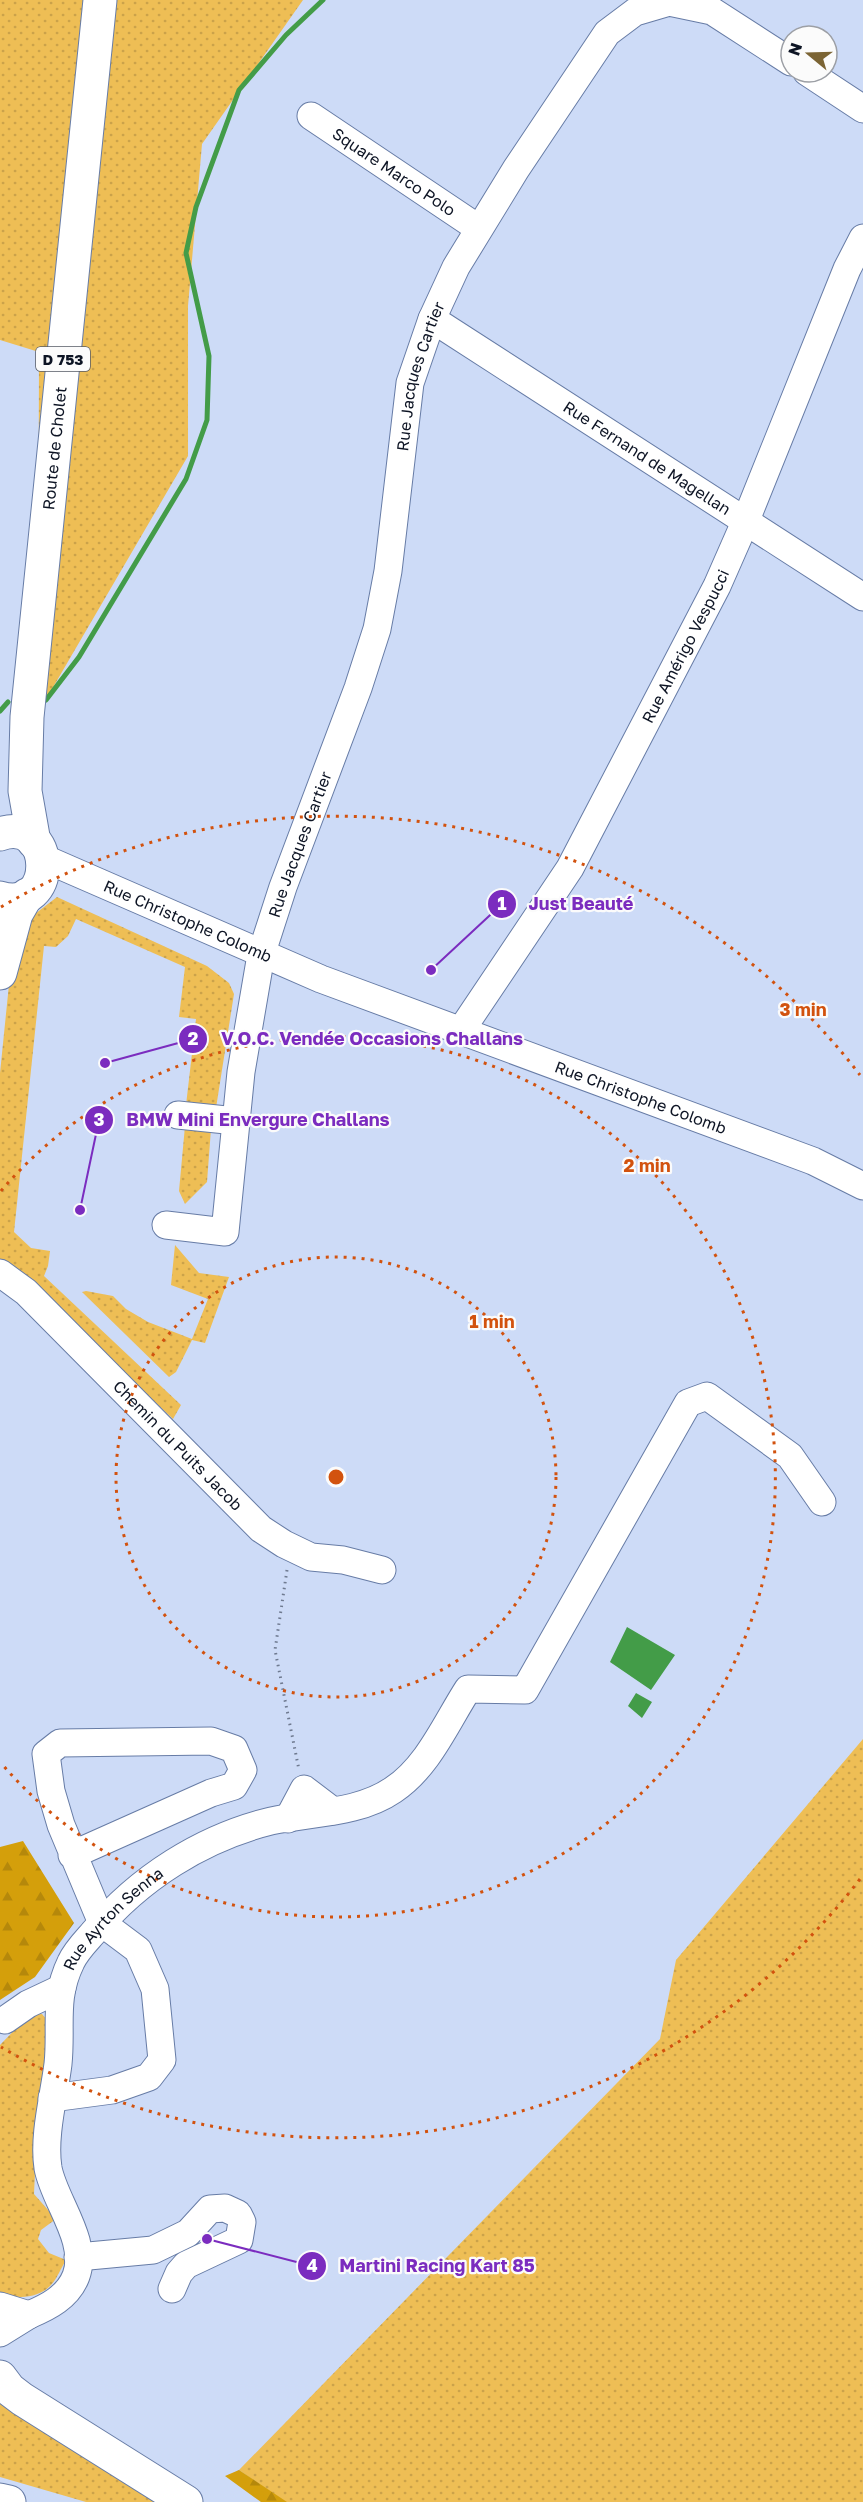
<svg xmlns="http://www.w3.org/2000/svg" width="863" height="2502" font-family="'Golos Text',sans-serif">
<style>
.grass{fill:url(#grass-dots)}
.forest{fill:url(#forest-firs)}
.water{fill:#439c48}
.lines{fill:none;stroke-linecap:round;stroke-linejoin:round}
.stream{stroke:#439c48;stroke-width:5}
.minor-casing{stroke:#677ca6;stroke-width:29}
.major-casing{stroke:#677ca6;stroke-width:35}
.highway-casing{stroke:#677ca6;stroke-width:35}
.path{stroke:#6f7a90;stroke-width:3;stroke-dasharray:1.5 4.5;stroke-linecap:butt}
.minor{stroke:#fff;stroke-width:27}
.major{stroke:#fff;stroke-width:33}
.highway{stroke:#fff;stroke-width:33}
.ring{fill:none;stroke:#d2520e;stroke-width:3;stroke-dasharray:3 6}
.labels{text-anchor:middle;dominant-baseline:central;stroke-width:4.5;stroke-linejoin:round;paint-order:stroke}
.shield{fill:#fbfbfb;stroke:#545964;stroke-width:1.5}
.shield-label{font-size:15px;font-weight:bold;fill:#0d1424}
.street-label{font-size:16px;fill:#0d1424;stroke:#fbfbfb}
.centre{fill:#d2520e;stroke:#fbfbfb;stroke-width:3}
.ring-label{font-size:18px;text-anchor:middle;font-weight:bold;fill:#d2520e;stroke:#fbfbfb;stroke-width:4.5;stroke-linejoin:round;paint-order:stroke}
.leader{fill:none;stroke:#7b2cbf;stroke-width:2}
.callout-dot{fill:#7b2cbf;stroke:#fbfbfb;stroke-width:2}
.mark-label{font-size:18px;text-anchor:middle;font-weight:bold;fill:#fff}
.callout-label{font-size:18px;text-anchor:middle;font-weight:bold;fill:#7b2cbf;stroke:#fbfbfb;stroke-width:4.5;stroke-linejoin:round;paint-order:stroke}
</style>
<defs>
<pattern id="grass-dots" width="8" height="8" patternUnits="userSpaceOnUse" patternTransform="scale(1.5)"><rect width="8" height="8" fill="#eebe55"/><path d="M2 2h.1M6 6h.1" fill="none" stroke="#cba24a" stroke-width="1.8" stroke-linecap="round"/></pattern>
<pattern id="forest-firs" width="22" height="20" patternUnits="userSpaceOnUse" patternTransform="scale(1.5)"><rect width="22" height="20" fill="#d49f0b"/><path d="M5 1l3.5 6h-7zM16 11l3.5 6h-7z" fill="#b5880b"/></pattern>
</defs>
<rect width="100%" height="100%" fill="#cddbf7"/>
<!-- grass -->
<path class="grass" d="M0 0H303L202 144 188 306V456L38 713 39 352 0 340Z
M57 897 207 966 229 983 234 994 216 1108 186 1105 196 1019 179 1017 185 967 76 919 68 936 56 947 44 946 14 1232 31 1248 50 1251 48 1266 44 1276 181 1405 173 1419 23 1277 0 1260V1073L12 955 31 917Z
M185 1126 211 1129 207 1182 185 1204 179 1191Z
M175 1245 199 1273 229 1277 205 1343 192 1340 176 1372 169 1377 82 1292 86 1291 113 1296 126 1309 148 1322 192 1339 208 1299 171 1285Z
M863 1739V2502H285L239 2470 660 2039 676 1960Z
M42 2014 48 2021C46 2079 36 2136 34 2194L56 2219 41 2230 38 2239 49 2253 66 2260C61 2268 57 2279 51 2285 38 2299 15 2300 0 2292V2045L29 2015Z
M0 2400 161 2502H86L0 2477Z"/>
<!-- forest -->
<path class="forest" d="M23 1841 74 1923 35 1977 0 2000V1847Z
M239 2470 287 2502H261L225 2476Z"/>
<!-- water -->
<path class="water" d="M627 1627 675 1655 651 1690 610 1662Z
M636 1693 652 1702 642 1718 628 1706Z"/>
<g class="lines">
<!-- stream -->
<path class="stream" d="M46 700 79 657 186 479 207 420 209 356 186 253 196 207 239 90 286 35 323 0
M0 711 8 702"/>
<!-- minor casing -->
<g class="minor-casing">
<g id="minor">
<path d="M807 72 863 109"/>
<path id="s1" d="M311 116 478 228"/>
<path id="s2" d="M432 319 863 597"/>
<path id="s3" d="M43 858 321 979 813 1161 863 1186"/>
<path id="s4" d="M462 1029 570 868 717 586 746 520 847 269 863 238"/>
<path d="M178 1115 236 1121"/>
<path id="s5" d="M166 1225 225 1232 241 1072 261 955 283 887 358 688 377 629 388 571 410 383 432 319 456 267 516 169 607 33 635 12 669 2 712 11 791 62"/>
<path id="s6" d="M0 1273 26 1292 261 1529 284 1544 311 1557 343 1560 382 1570"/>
<path d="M288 1819 304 1789 333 1811"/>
<path d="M5 2020 28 2004 62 1988"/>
<path d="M52 2098 112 2090 149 2077 162 2060 155 1989 138 1950 102 1923 61 1825 51 1791 46 1754 60 1743 211 1741 234 1749 243 1770 234 1786 211 1793 72 1855"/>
<path d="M78 2257 153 2250 188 2233 210 2209 225 2208 238 2214 242 2222 239 2240 186 2265 179 2273 172 2289"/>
<path d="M0 2306 29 2315 0 2333"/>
<path id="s7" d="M29 2315C48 2307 68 2297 76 2276 89 2241 54 2201 48 2168 43 2136 54 2096 58 2064 62 2026 53 1999 71 1962 76 1951 86 1941 93 1933 139 1878 202 1838 271 1821 311 1812 358 1814 393 1790 428 1767 446 1723 468 1689L525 1690 688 1403 707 1396 790 1456 822 1502"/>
</g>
</g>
<!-- major casing -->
<g class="major-casing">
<g id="major">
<path d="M0 834C56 815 58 915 0 898"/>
<path id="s8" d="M34 842 25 791 27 717 100 0"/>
<path d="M0 973 16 914 27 895"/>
</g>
</g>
<!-- highway casing -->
<g class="highway-casing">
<path id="highway" d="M0 2377 9 2389 22 2399 186 2502
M0 2500 9 2502"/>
</g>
<!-- path -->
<path class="path" d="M287 1570 275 1650 299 1770"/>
<!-- minor -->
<use href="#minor" class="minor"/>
<!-- major -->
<use href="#major" class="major"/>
<!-- highway -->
<use href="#highway" class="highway"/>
</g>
<!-- distance rings -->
<g class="ring">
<circle cx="336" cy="1477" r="220"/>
<path d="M1 1191A440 440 0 1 1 1 1763"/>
<path d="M860 1879A661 661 0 0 1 1 2047M1 907A661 661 0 0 1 860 1075"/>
</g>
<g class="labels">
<!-- shield labels -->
<rect class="shield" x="36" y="347" width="54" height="24" rx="4.5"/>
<g class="shield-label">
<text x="63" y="359">D 753</text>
</g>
<!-- street labels -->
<g class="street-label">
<text stroke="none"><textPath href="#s1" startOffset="100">Square Marco Polo</textPath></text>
<text stroke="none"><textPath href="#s5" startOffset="942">Rue Jacques Cartier</textPath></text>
<text stroke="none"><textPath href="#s8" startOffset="396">Route de Cholet</textPath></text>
<text stroke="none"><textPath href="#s2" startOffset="256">Rue Fernand de Magellan</textPath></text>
<text stroke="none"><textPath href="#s4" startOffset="444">Rue Amérigo Vespucci</textPath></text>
<text stroke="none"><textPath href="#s5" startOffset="456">Rue Jacques Cartier</textPath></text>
<text stroke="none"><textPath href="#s3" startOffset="158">Rue Christophe Colomb</textPath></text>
<text stroke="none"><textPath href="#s3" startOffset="644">Rue Christophe Colomb</textPath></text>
<text stroke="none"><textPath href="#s6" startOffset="248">Chemin du Puits Jacob</textPath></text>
<text stroke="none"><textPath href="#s7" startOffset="446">Rue Ayrton Senna</textPath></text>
</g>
</g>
<circle cx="336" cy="1477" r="9" class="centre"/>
<g class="ring-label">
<text x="803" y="1016">3 min</text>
<text x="647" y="1172">2 min</text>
<text x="492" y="1328">1 min</text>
</g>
<!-- callouts -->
<path class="leader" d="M431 970L502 904M105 1063L193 1039M80 1210L99 1120M207 2239L312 2266"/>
<g class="callout-dot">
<circle cx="431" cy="970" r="6"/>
<circle cx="105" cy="1063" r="6"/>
<circle cx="80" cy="1210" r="6"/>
<circle cx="207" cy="2239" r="6"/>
<circle cx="502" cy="904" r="15"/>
<circle cx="193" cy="1039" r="15"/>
<circle cx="99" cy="1120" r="15"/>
<circle cx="312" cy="2266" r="15"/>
</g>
<g class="mark-label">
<text x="502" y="910">1</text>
<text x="193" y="1045">2</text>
<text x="99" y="1126">3</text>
<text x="312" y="2272">4</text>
</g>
<g class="callout-label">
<text x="581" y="910">Just Beauté</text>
<text x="372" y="1045">V.O.C. Vendée Occasions Challans</text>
<text x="258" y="1126">BMW Mini Envergure Challans</text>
<text x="437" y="2272">Martini Racing Kart 85</text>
</g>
<!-- north arrow -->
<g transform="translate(809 54) rotate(289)"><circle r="28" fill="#fbfbfb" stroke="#9c9fa5" stroke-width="1.5"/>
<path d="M0-4.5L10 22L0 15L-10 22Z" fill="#7b6434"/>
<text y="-9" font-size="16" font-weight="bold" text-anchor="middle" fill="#0d1424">N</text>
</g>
</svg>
